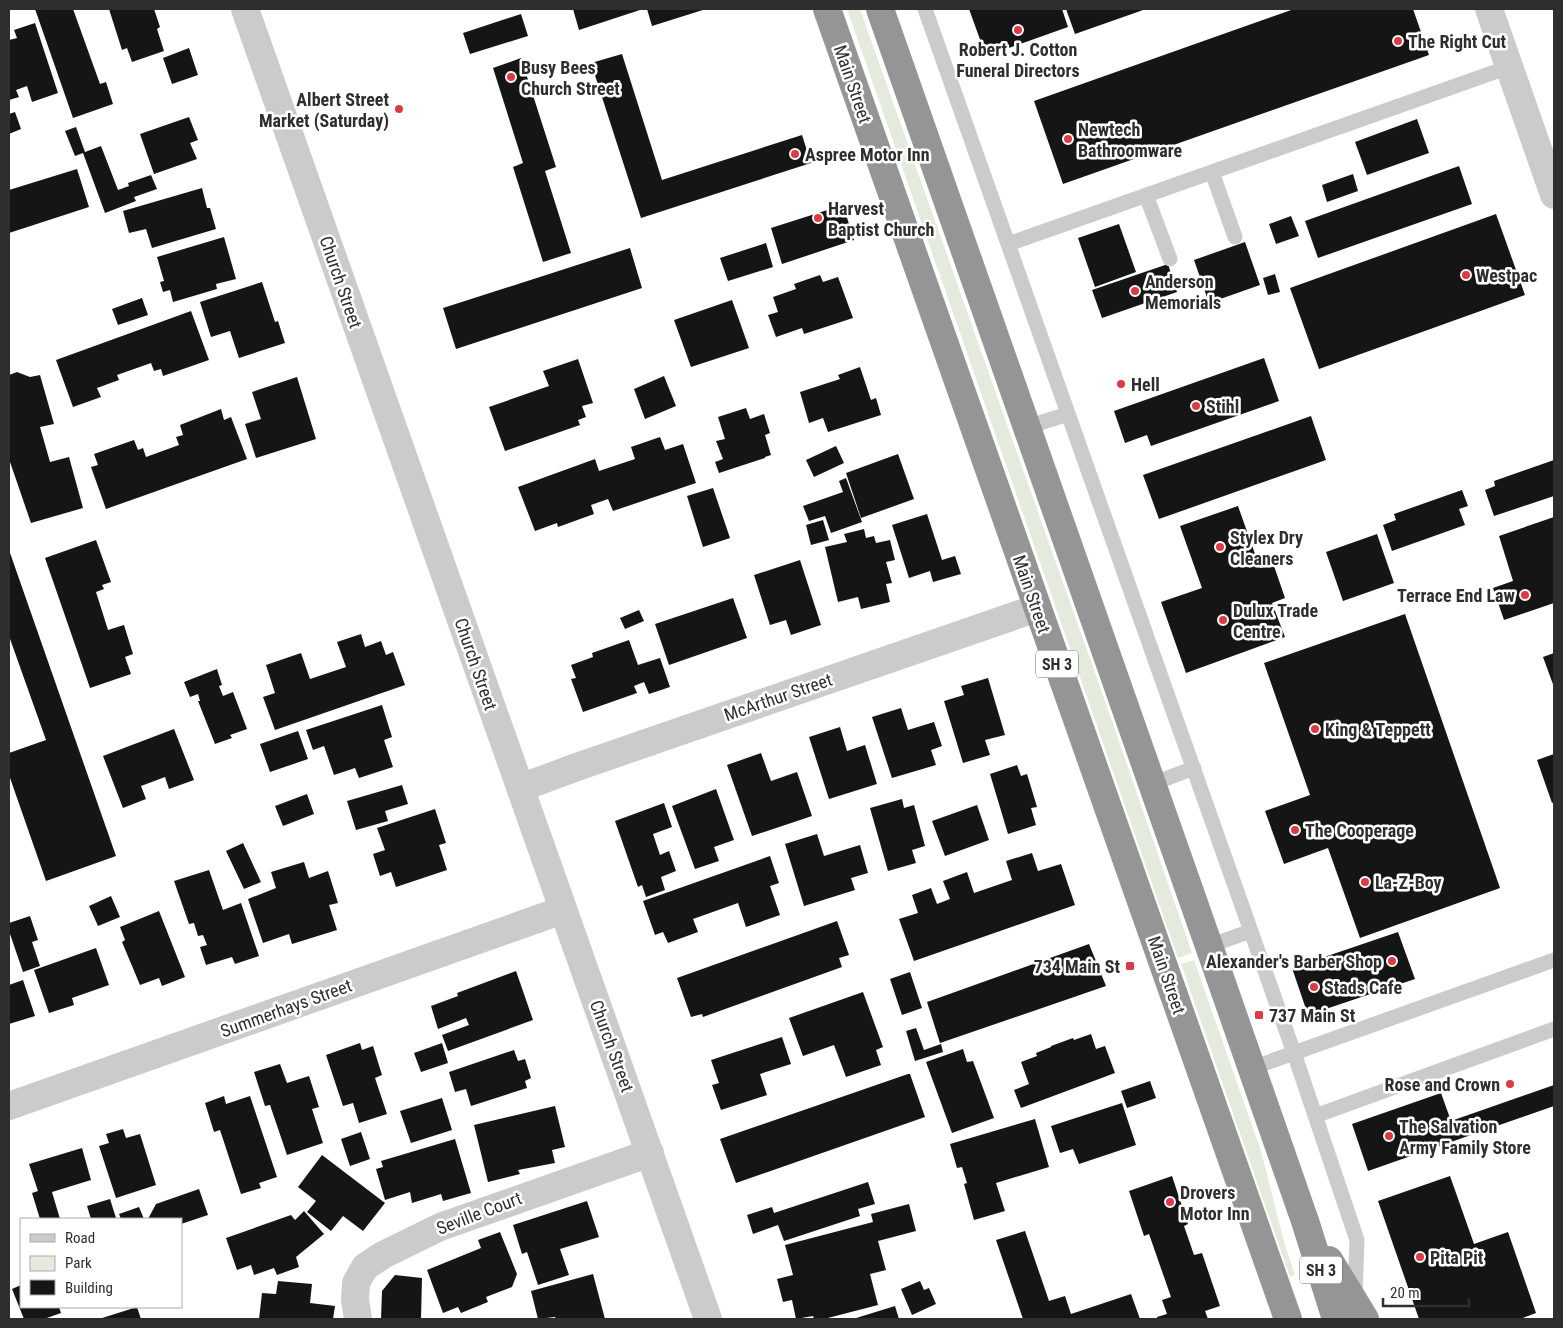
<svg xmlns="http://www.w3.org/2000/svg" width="1563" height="1328" font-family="'Roboto Condensed',sans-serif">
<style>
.green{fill:#e4ebdc}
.building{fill:#151515}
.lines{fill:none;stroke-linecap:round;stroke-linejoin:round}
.lane{stroke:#cbcbcb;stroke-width:15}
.street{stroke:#cbcbcb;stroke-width:28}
.highway{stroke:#959595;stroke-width:28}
.poi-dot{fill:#da3b44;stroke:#fff;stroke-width:2}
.labels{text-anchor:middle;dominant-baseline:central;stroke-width:5;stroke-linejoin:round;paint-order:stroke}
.shield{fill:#fff;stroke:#6d6d6d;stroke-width:1}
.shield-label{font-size:16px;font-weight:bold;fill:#2e2e2e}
.poi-label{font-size:18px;font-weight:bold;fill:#2e2e2e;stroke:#fff;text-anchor:start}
.street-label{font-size:18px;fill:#2e2e2e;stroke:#fff}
</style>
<rect width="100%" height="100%" fill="#fff"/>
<!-- green -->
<path class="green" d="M847 9H860L1112 721 1192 953 1178 958Z
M1194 960 1261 1151 1284 1242 1295 1275 1290 1277 1181 964Z"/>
<!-- building -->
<path class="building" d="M35 9H73L100 84 106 82 113 104 73 118Z
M109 9H154L160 27 157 29 164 51 132 62 127 48 122 50Z
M573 9H643L579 30Z
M647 9H706L652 26Z
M969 9H1062L1068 27 986 56Z
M1066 9H1146L1075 34Z
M1294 9H1413L1429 55 1063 184 1034 101Z
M521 14 528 36 470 54 463 33Z
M35 23 58 93 32 102 27 86 16 90 19 97 9 100V40L17 38 14 30Z
M189 48 198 75 172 84 163 58Z
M622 54 662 180 802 135 811 163 641 218 591 63Z
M521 58 556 167 545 171 571 253 543 262 513 167 523 163 493 68Z
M15 112 21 129 9 134V114Z
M189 117 198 140 190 143 197 159 154 174 140 134Z
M1417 119 1429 153 1367 175 1355 142Z
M76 127 85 152 101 146 118 190 129 186 128 183 151 175 157 189 134 197 136 201 105 213 83 153 75 156 65 131Z
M1459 166 1472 204 1318 258 1305 221Z
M77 169 89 207 9 233V190Z
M1353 174 1358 191 1327 202 1322 185Z
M202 188 207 208H210L216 229 152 248 146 229 129 233 123 211Z
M843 205 854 240 782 264 771 228Z
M1496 214 1525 295 1319 369 1290 288Z
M1291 216 1299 236 1276 244 1269 224Z
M1119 224 1136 272 1095 287 1078 238Z
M224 237 236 279 216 284 217 289 173 302 170 290 163 292 160 282 164 281 157 257Z
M1245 242 1260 285 1209 303 1194 260Z
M766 243 773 267 728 281 720 258Z
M630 248 642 288 456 349 443 308Z
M1168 264 1177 292 1102 318 1092 290Z
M1275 274 1280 292 1268 295 1263 278Z
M820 275 823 282 838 277 853 318 804 334 802 328 776 337 768 315 778 312 773 297 796 289 794 284Z
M262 282 275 322 278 321 285 343 239 358 230 331 211 337 200 302Z
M142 298 148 315 118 325 112 309Z
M732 300 749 348 691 367 674 320Z
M191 311 209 360 163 376 161 369 154 371 151 363 117 375 119 380 97 388 101 397 73 407 56 360Z
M1264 358 1279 401 1151 446 1147 435 1125 443 1114 411Z
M578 359 593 403 582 406 586 417 578 420 580 425 505 451 489 407 549 386 543 371Z
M860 367 871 400 876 398 881 415 828 432 823 418 809 423 800 392 840 379 838 375Z
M17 372 30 377 40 375 54 424 40 427 50 462 69 457 83 508 31 523 9 459V375Z
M664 376 676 406 645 419 634 389Z
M297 377 316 439 256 458 245 424 261 419 252 392Z
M746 408 750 419 764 414 770 433 765 435 771 455 765 457V458L719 473 715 462 723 459 716 441 725 439 718 417Z
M221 409 224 420 231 417 247 459 106 509 91 467 98 465 94 454 134 440 138 450 143 448 146 457 179 445 176 437 183 435 180 425Z
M1311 416 1326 460 1159 519 1143 475Z
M660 437 665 450 683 444 696 483 613 511 608 499 591 505 594 514 558 527 557 523 535 531 518 487 595 459 599 471 635 459 631 447Z
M836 446 844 463 814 477 806 460Z
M898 454 914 499 861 518 846 473Z
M1554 460V496L1494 516 1485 490 1495 486 1494 481Z
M846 478 862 522 831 533 825 516 809 521 803 506 843 492 839 481Z
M713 488 730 538 703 547 687 496Z
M1462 490 1468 506 1459 509 1465 525 1392 551 1383 525 1396 520 1394 514Z
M1238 506 1260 568 1273 563 1285 598 1272 603 1285 637 1186 673 1161 602 1202 588 1180 526Z
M927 514 942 560 955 556 961 574 933 582 930 571 909 578 892 525Z
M1554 517V603L1504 620 1493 588 1513 581 1499 536Z
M823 520 829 540 811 545 806 525Z
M864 529 866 538 874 536 876 543 890 540 895 560 886 562 892 583 886 584 890 602 861 609 858 597 838 602 825 547 847 542 844 534Z
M1377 534 1394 583 1343 601 1326 552Z
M96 540 111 582 102 585 104 589 96 592 108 630 124 625 133 654 125 657 131 674 90 688 45 558Z
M9 550 116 856 46 881 9 775V753L46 740 9 636Z
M800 560 821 625 791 635 786 620 770 625 754 575Z
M733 598 747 638 669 665 655 624Z
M639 610 644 621 625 629 620 618Z
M1405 614 1500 888 1360 938 1328 848 1284 864 1265 811 1310 795 1264 663Z
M361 634 365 647 381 641 386 655 393 652 405 685 275 730 263 697 275 693 266 665 301 653 310 679 346 667 337 642Z
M629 640 638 665 660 658 670 687 649 694 644 682 634 686 637 693 583 712 571 679 576 678 571 665 593 657 592 653Z
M1554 653V687L1543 657Z
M217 669 222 685 219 686 223 696 233 692 247 729 230 735 232 738 215 744 198 701H200L198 694 190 697 184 682Z
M988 678 1005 735 985 740 990 755 963 763 944 701 964 695 961 686Z
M382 705 392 737 384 740 393 767 359 778 355 768 334 775 324 746 313 750 306 730Z
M901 708 908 730 934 722 942 746 931 750 936 765 892 778 872 717Z
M840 727 847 751 865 745 877 784 829 799 809 737Z
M174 729 194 780 169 789 165 777 141 786 146 799 123 808 103 756Z
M298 731 308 759 270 772 260 744Z
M761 753 771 781 797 772 812 816 752 836 727 765Z
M1554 754V802L1552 803 1537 760Z
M1017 765 1021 776 1027 774 1037 807 1031 808 1036 825 1008 834 990 774Z
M402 785 408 804 385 811 388 821 356 830 347 801Z
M716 789 734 840 714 847 719 861 695 869 672 806Z
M307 794 314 814 283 826 275 806Z
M902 799 904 808 914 805 925 846 912 850 916 863 888 871 870 808Z
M664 803 672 827 653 834 660 855 669 851 676 871 661 877 665 890 646 897 642 885 638 887 615 821Z
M977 805 989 840 945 856 932 821Z
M435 809 446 843 439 845 447 870 396 887 391 872 380 876 373 854 385 850 377 828Z
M817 834 824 856 860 845 868 873 851 878 855 890 804 906 785 844Z
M243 843 261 882 244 889 226 851Z
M1032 853 1038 871 1061 864 1075 905 914 961 899 919 918 913 912 895 931 888 937 904 950 899 943 881 967 872 974 893 1012 880 1006 861Z
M770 856 779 883 770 886 780 915 746 927 738 903 693 919 698 932 668 943 663 932 655 935 643 901Z
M304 862 309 878 328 871 338 903 329 905 337 930 292 944 289 934 263 943 248 899 276 888 271 872Z
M209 870 223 910 241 903 259 956 235 964 232 957 206 965 200 947 207 945 203 935 198 936 194 923 189 924 174 881Z
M111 896 120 917 98 926 89 906Z
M159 911 185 977 162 986 159 978 140 985 122 942 125 940 120 927Z
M30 916 38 940 32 942 40 966 23 972 9 931V923Z
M837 921 849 955 839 958 842 967 703 1017 702 1014 691 1017 677 978Z
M1398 932 1415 979 1308 1015 1292 968Z
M1089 944 1106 986 940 1043 927 1002Z
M96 948 109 985 72 998 74 1005 49 1013 34 970Z
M516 971 533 1020 448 1051 442 1035 469 1025 466 1018 438 1029 431 1006 458 996 457 993Z
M910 972 922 1008 902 1015 890 979Z
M23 980 35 1016 9 1024V985Z
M863 992 883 1047 876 1050 881 1065 846 1077 834 1045 803 1056 789 1018Z
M916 1028 924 1050 941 1044 943 1052 915 1061 906 1031Z
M1091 1034 1096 1049 1105 1046 1115 1073 1021 1108 1014 1090 1029 1084 1021 1062 1037 1056 1036 1053 1051 1047V1046L1073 1038 1074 1040Z
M782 1037 791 1064 760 1074 767 1095 721 1110 712 1085 719 1083 711 1060Z
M360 1043 362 1050 373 1046 382 1075 375 1078 387 1114 359 1123 353 1103 343 1106 326 1055Z
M442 1043 448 1063 421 1072 414 1053Z
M963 1049 967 1062 973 1061 994 1118 952 1133 926 1062Z
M514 1050 518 1061 525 1059 531 1078 525 1081 527 1088 471 1106 466 1089 455 1092 449 1072Z
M280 1064 287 1083 309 1076 319 1107 312 1109 323 1143 287 1155 270 1105 265 1106 254 1072Z
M908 1074H910L925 1117 736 1183 720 1139Z
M1150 1081 1156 1098 1127 1108 1121 1091Z
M1554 1085V1106L1368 1171 1352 1124 1441 1093 1451 1121Z
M224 1096 226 1104 250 1096 277 1177 259 1183 261 1188 241 1194 220 1130 214 1132 205 1103Z
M442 1098 452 1130 411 1143 400 1111Z
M1122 1103 1136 1145 1079 1164 1073 1149 1060 1153 1051 1126Z
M555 1106 565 1147 552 1150 555 1163 518 1170 520 1174 488 1182 474 1125Z
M1035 1119 1049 1167 996 1183 1005 1211 974 1220 964 1184 967 1183 962 1167 957 1168 950 1144Z
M123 1129 126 1138 140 1134 156 1185 116 1198 99 1146 109 1143 106 1134Z
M361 1132 370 1159 350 1166 341 1139Z
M455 1139 471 1193 443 1201 441 1194 412 1203 410 1192 385 1200 376 1169 383 1167 381 1161Z
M82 1148 91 1180 52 1192 60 1219H40L32 1193 38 1191 29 1164Z
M322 1155 385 1203 363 1231 343 1216 331 1231 307 1212 316 1201 298 1187Z
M1172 1176 1188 1224 1184 1226 1194 1255 1202 1253 1220 1306 1205 1311 1208 1319H1157V1317L1167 1314 1162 1300 1171 1297 1149 1234 1144 1236 1129 1191Z
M1450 1176 1474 1244 1508 1232 1536 1313 1520 1319H1419L1378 1201Z
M868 1182 875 1204 858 1209 860 1216 784 1241 778 1225 753 1234 747 1215 772 1207 774 1213Z
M199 1189 208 1215 181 1224V1219H148L156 1204Z
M110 1199 116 1218 91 1219 87 1206Z
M587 1201 599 1237 560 1249 569 1275 538 1285 527 1252 522 1254 513 1225Z
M909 1204 916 1231 878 1241 886 1270 870 1274 878 1305 824 1319H814L813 1316 796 1319 792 1300 783 1302 777 1279 793 1275 785 1245 873 1222 871 1214Z
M139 1207 144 1219H121L119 1214Z
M304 1211 324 1234 296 1257 299 1267 277 1275 274 1268 254 1275 251 1265 237 1270 226 1238 291 1215 295 1220Z
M1025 1231 1049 1301 1065 1296 1071 1314 1131 1294 1140 1319H1023L996 1240Z
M500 1232 517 1274 512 1287 486 1297 488 1302 461 1313 458 1307 443 1313 427 1270 481 1248 478 1240Z
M593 1274 605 1319H556L555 1317 538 1319 531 1291Z
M395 1275 422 1278 421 1319H381L382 1291Z
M278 1281 312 1284 310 1303 335 1306 333 1319H259L262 1293 276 1294Z
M920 1281 924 1290 929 1288 936 1304 912 1315 901 1289Z
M21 1285V1307H59L61 1313 44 1319H24L12 1289Z
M895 1306 899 1319H853Z
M137 1307 141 1319H99Z"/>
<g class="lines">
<!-- lane -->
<path class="lane" d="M925 9 1294 1053 1357 1240 1355 1296
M1212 172 1235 237
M1146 195 1170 259
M1008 244 1509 67
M1027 427 1068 414
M1152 784 1194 768
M1209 946 1251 931
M1252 1068 1554 960
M1315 1116 1554 1029"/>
<!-- street -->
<path class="street" d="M245 9 708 1319
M1489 9 1554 195
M520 788 574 768 1037 608
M9 1106 563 910
M358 1319 355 1300 356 1283 365 1267 383 1255 440 1227 650 1153"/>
<!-- highway -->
<path class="highway" d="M827 9 1288 1319
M880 9 1209 946 1305 1221 1336 1319
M1329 1260 1365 1319"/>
</g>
<!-- markers -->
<g class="poi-dot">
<circle cx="1018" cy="30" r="5"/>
<circle cx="1398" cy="41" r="5"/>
<circle cx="511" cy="77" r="5"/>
<circle cx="399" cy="109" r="5"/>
<circle cx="1068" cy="139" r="5"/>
<circle cx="795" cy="154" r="5"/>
<circle cx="818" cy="218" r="5"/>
<circle cx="1466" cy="275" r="5"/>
<circle cx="1135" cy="291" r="5"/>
<circle cx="1121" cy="384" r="5"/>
<circle cx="1196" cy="406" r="5"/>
<circle cx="1220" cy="547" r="5"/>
<circle cx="1525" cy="595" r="5"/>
<circle cx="1223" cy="620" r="5"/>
<circle cx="1315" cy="729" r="5"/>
<circle cx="1295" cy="830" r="5"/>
<circle cx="1365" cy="882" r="5"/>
<circle cx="1392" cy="961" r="5"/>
<rect x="1125" y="961" width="10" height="10" rx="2.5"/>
<circle cx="1314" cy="987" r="5"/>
<rect x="1254" y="1010" width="10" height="10" rx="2.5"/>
<circle cx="1510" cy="1084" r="5"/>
<circle cx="1389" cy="1136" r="5"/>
<circle cx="1170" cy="1202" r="5"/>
<circle cx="1420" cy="1257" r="5"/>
</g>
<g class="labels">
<!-- shield labels -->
<g class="shield">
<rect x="1036" y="650.5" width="42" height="27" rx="4"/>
<rect x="1300" y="1256.5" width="42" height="27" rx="4"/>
</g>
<g class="shield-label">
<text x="1057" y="664">SH 3</text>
<text x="1321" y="1270">SH 3</text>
</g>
<!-- poi labels -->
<g class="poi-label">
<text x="1408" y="41">The Right Cut</text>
<text x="1018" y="49" text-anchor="middle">Robert J. Cotton<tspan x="1018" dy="21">Funeral Directors</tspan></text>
<text x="521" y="67">Busy Bees<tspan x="521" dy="21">Church Street</tspan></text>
<text x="389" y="99" text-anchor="end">Albert Street<tspan x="389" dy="21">Market (Saturday)</tspan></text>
<text x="1078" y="129">Newtech<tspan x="1078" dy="21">Bathroomware</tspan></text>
<text x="805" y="154">Aspree Motor Inn</text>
<text x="828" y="208">Harvest<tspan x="828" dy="21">Baptist Church</tspan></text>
<text x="1476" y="275">Westpac</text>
<text x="1145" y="281">Anderson<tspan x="1145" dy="21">Memorials</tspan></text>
<text x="1131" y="384">Hell</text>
<text x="1206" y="406">Stihl</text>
<text x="1230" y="537">Stylex Dry<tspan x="1230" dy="21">Cleaners</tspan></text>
<text x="1515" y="595" text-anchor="end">Terrace End Law</text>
<text x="1233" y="610">Dulux Trade<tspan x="1233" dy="21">Centre</tspan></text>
<text x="1325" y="729">King &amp; Teppett</text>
<text x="1305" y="830">The Cooperage</text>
<text x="1375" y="882">La-Z-Boy</text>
<text x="1382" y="961" text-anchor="end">Alexander's Barber Shop</text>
<text x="1120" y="966" text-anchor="end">734 Main St</text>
<text x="1324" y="987">Stads Cafe</text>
<text x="1269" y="1015">737 Main St</text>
<text x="1500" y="1084" text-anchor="end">Rose and Crown</text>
<text x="1399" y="1126">The Salvation<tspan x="1399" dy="21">Army Family Store</tspan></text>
<text x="1180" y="1192">Drovers<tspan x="1180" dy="21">Motor Inn</tspan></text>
<text x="1430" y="1257">Pita Pit</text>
</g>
<!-- street labels -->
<g class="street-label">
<text transform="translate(853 84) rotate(71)">Main Street</text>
<text transform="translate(341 282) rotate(71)">Church Street</text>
<text transform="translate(1032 594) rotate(71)">Main Street</text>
<text transform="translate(476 664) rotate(71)">Church Street</text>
<text transform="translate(778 697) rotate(-19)">McArthur Street</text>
<text transform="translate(1167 975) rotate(71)">Main Street</text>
<text transform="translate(286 1008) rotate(-20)">Summerhays Street</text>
<text transform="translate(612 1046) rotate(70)">Church Street</text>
<text transform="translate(479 1213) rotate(-21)">Seville Court</text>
</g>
</g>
<!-- border -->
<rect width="1563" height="1328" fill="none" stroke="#2e2e2e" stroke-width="20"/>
<!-- legend -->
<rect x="20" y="1218" width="162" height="90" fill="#ffffff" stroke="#ababab"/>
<rect x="30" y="1234" width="25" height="8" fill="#cbcbcb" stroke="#ababab"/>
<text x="65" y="1243" font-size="15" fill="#2e2e2e">Road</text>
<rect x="30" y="1256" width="25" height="15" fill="#e4ebdc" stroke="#ababab"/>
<text x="65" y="1268" font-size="15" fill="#2e2e2e">Park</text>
<rect x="30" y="1280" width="25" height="15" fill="#151515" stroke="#ababab"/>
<text x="65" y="1293" font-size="15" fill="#2e2e2e">Building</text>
<!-- scale -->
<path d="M1383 1298v8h86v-8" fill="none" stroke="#2e2e2e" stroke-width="2.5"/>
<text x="1390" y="1298" font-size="15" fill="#2e2e2e" stroke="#ffffff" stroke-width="4" paint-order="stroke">20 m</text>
</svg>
